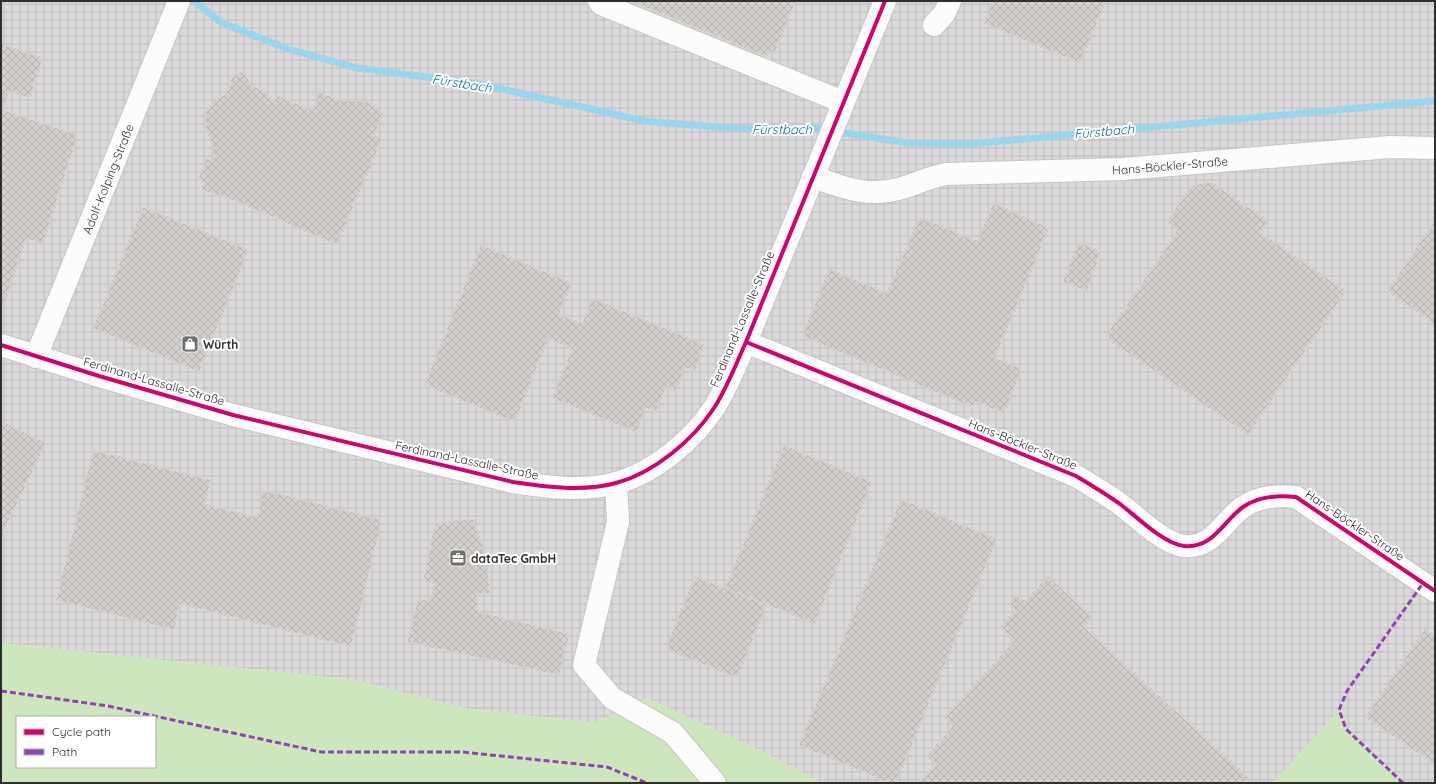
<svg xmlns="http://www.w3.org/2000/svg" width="1436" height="784" font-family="Quicksand,sans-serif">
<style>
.industrial{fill:url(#industrial-grid)}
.grass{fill:#cee6be;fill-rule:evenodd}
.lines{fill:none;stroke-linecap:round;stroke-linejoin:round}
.stream{stroke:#99d6ec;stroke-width:7}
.building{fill:url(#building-cross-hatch);stroke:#d7d4d0}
.minor-casing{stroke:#c5c4c5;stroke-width:24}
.minor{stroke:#fcfcfb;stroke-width:22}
.quiet{stroke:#8e44ad;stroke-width:3;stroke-dasharray:6 3;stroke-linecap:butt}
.cycleway-casing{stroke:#fff;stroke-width:6}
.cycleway{stroke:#d6006c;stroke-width:4}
.labels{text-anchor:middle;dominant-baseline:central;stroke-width:4;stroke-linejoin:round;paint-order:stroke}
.street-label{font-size:12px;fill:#2e2e2e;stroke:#fff}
.poi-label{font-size:12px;font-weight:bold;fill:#2e2e2e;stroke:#fff;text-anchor:start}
.water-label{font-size:13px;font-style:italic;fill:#0d6fa3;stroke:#fff}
</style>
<defs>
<pattern id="industrial-grid" width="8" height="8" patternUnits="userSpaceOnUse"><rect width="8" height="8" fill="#dcd9db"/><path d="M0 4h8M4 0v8" fill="none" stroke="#bdbbbc"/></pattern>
<pattern id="building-cross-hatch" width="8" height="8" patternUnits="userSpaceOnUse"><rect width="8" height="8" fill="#d1cecb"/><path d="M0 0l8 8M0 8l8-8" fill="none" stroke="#b4b1af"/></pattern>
</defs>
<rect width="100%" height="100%" fill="#ece8e4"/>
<!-- industrial -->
<path class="industrial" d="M1 1H1435V783H1403L1346 729 1339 710 1273 783H822L763 752 647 698 594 723 463 708 355 680 1 643Z"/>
<!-- grass -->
<path class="grass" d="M1 643 355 680 463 708 593 723 647 698 763 752 822 783H1ZM17 717H155V767H17Z
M1339 710 1346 729 1403 783H1273Z"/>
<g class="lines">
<!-- stream -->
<path class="stream" d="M194 1 222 23 288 49 357 68 480 84 644 121 716 127 790 131 814 128 907 143 970 144 1435 101"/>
</g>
<!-- building -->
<path class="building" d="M630 1H796L776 50 765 56Z
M992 1H1106L1080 63 983 23Z
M1 44 43 58 30 98 9 91 3 110 78 135 43 244 26 238 5 303 1 302Z
M244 71 251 85 265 91 274 102 277 95 312 110 320 90 324 94 338 100 365 101 377 107 383 114 374 136 382 139 337 245 233 200 200 189 205 182 198 179 206 158 214 162 212 144 205 125 206 112 214 102 226 94 232 77Z
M1211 182 1268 221 1261 233 1346 291 1248 435 1105 337 1178 230 1166 222 1191 186Z
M993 203 1049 228 995 358 1022 369 1004 414 975 401 972 407 802 336 829 269 887 293 919 217 977 241Z
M143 207 249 250 199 372 93 328Z
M1435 220V324L1387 291Z
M1079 242 1101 252 1087 291 1063 282Z
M481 245 572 283 559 314 582 324 592 298 705 345 695 371 685 367 676 391 666 387 656 412 646 408 636 432 552 398 572 348 548 339 515 422 424 385Z
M1 421 46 443 1 537Z
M784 445 872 482 815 624 725 588Z
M93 450 211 480 205 504 257 517 263 490 382 520 351 647 180 604 174 630 56 600Z
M901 499 997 539 896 783H889L799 745Z
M473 519 486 555 490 593 477 594 478 612 570 634 559 675 407 642 418 599 430 601 435 583 423 581 435 523Z
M695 576 767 605 737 678 665 649Z
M1048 576 1092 617 1084 627 1248 777 1242 783H919L936 765 926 756 953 726 944 718 1015 640 1000 627 1016 610 1009 604 1017 594 1025 601Z
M1425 629 1435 636V765L1365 717Z"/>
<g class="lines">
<!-- minor casing -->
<g class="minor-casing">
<g id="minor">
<path d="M599 1 601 4 843 102"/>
<path d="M934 25 944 14 950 1"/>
<path id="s1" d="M813 177C845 188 868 198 902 188 917 183 931 177 946 174L1123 169 1390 147 1435 148"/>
<path d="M746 342 1076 476C1091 485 1106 494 1120 504 1136 516 1164 544 1184 546 1213 549 1223 521 1243 507 1259 496 1277 495 1296 497L1435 591"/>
<path d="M1 345 99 376 233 415 513 482C546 487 584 492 616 483 654 473 693 440 714 408 727 388 736 364 746 342L885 1"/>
<path id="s2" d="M36 357 179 1"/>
<path d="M616 483 618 522 584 665 612 698 673 733 715 783"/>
</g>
</g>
<!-- minor -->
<use href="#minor" class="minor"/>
<!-- quiet -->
<path class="quiet" d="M1 691 108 706 321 752H462L607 767 647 783
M1403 783 1346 729 1339 710 1347 691 1423 583"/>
<!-- cycleway casing -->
<g class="cycleway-casing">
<path id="cycleway" d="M746 342 1076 476C1091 485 1106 494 1120 504 1136 516 1164 544 1184 546 1213 549 1223 521 1243 507 1259 496 1277 495 1296 497L1435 591
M1 345 99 376 233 415 513 482C546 487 584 492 616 483 654 473 693 440 714 408 727 388 736 364 746 342L885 1"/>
</g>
<!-- cycleway -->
<use href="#cycleway" class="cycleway"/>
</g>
<!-- icons -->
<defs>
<g id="shop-square" transform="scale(0.9)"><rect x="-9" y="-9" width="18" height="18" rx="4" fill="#706f6e" stroke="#fff"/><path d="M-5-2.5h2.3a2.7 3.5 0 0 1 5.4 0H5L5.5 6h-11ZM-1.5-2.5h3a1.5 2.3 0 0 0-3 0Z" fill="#fff"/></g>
<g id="office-square" transform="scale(0.9)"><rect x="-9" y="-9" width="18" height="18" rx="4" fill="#706f6e" stroke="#fff"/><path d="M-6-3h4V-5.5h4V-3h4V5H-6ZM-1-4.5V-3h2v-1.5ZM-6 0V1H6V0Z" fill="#fff"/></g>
</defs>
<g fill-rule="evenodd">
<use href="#shop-square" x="190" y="344"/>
<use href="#office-square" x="458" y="558"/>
</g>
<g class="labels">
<!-- street labels -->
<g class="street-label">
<text stroke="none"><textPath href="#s1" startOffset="362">Hans-Böckler-Straße</textPath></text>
<text stroke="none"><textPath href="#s2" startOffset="192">Adolf-Kolping-Straße</textPath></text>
<text transform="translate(742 319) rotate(-67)">Ferdinand-Lassalle-Straße</text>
<text transform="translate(154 381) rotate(16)">Ferdinand-Lassalle-Straße</text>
<text transform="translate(1023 444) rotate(22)">Hans-Böckler-Straße</text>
<text transform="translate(467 460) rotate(12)">Ferdinand-Lassalle-Straße</text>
<text transform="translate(1355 525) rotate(34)">Hans-Böckler-Straße</text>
</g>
<!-- poi labels -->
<g class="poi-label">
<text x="203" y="344">Würth</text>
<text x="471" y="558">dataTec GmbH</text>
</g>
<!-- water labels -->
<g class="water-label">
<text transform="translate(462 83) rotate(9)">Fürstbach</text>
<text x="782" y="129">Fürstbach</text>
<text transform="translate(1104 131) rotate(-5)">Fürstbach</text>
</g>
</g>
<!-- border -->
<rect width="1436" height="784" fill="none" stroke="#2e2e2e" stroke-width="4"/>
<!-- legend -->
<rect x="16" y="716" width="140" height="52" fill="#ffffff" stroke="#ababab"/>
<rect x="24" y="729" width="20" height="6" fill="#d6006c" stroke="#ababab"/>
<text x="52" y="736" font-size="12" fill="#2e2e2e">Cycle path</text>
<rect x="24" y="749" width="20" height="6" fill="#8e44ad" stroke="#ababab"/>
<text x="52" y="756" font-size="12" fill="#2e2e2e">Path</text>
</svg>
